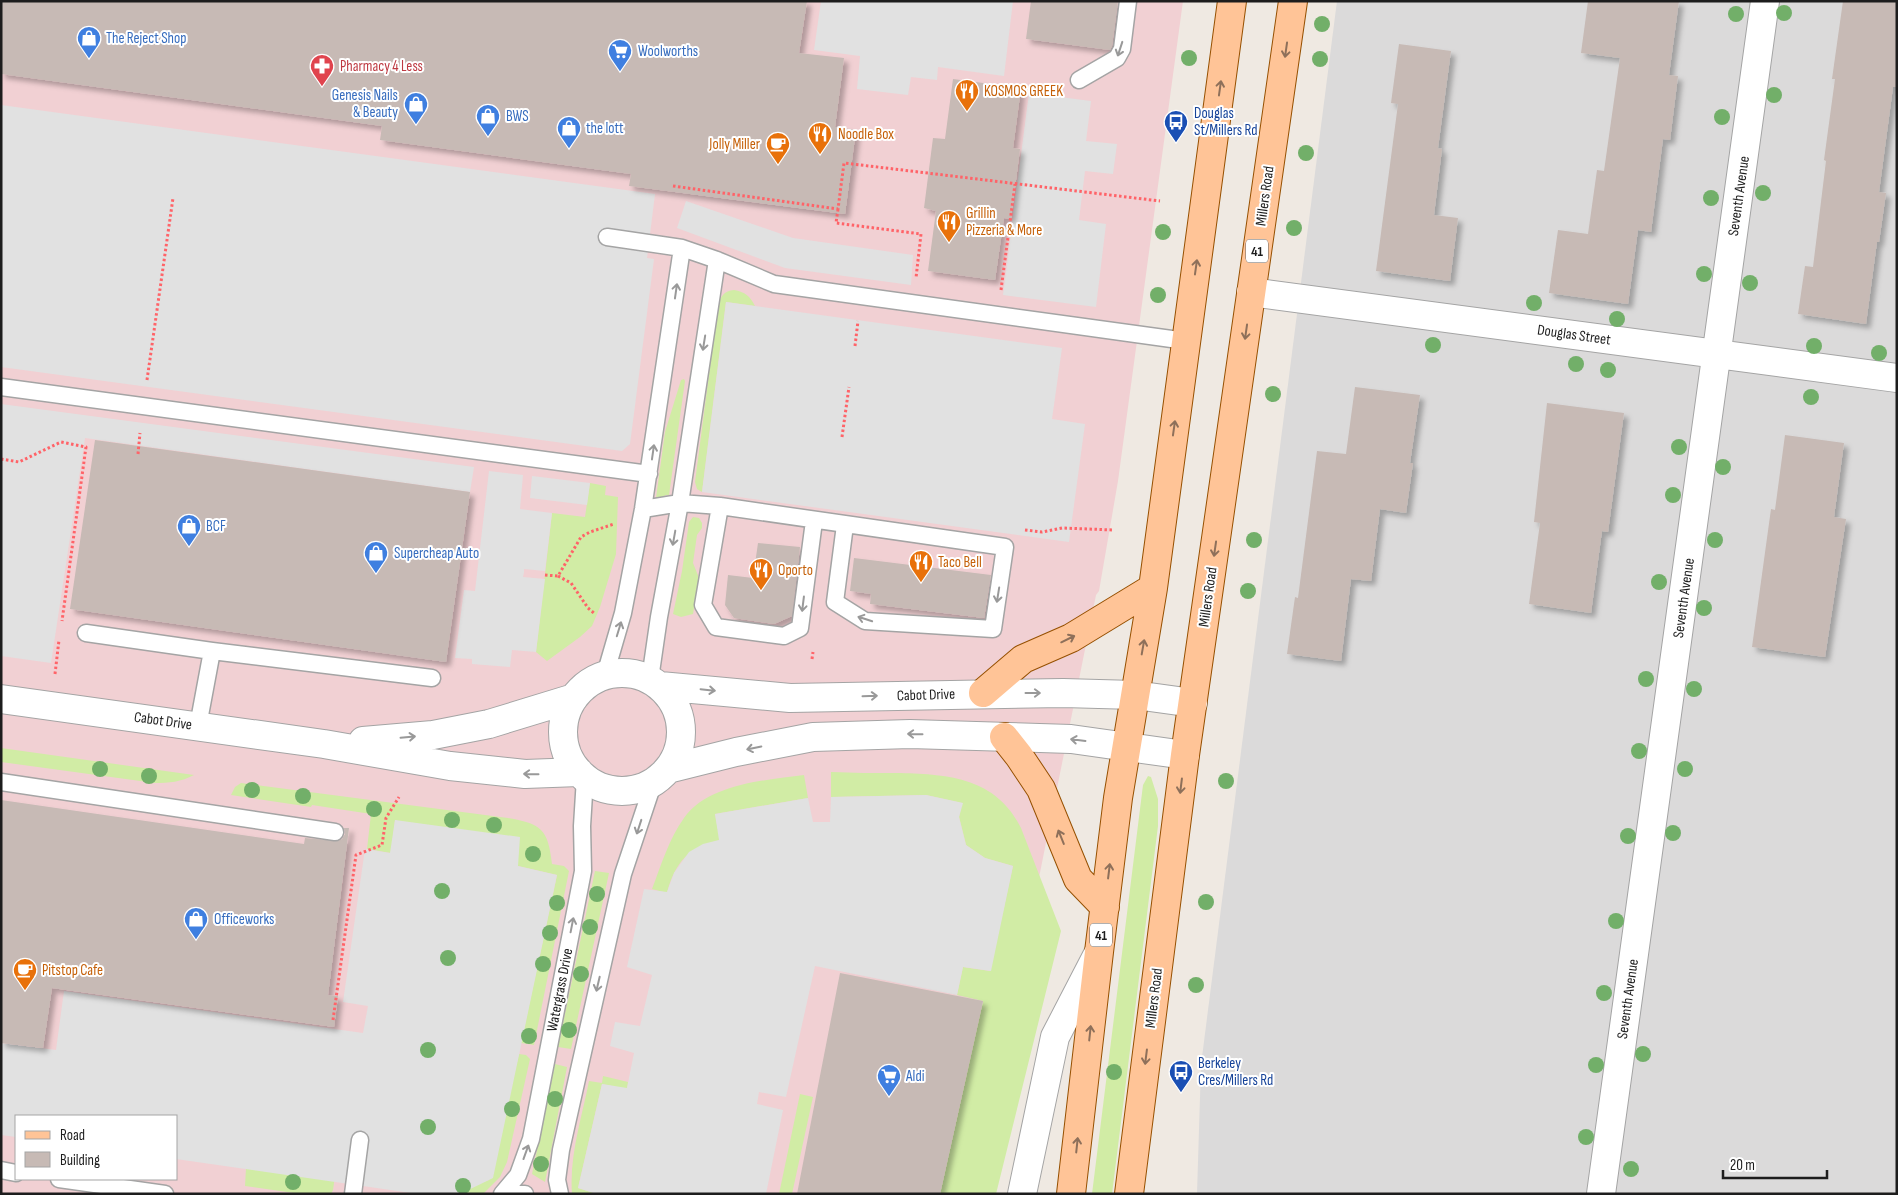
<svg xmlns="http://www.w3.org/2000/svg" width="1898" height="1195" font-family="'Sofia Sans Condensed',sans-serif">
<style>
.residential{fill:#dbdada}
.commercial{fill:#f1d0d3;fill-rule:evenodd}
.grass{fill:#d1eca5}
.parking{fill:#e1e1e1}
.building{fill:#c7bab5;filter:url(#shadow)}
.lines{fill:none;stroke-linecap:round;stroke-linejoin:round}
.lane-casing{stroke:#a4a4a4;stroke-width:19}
.street-casing{stroke:#a4a4a4;stroke-width:30}
.primary-casing{stroke:#965000;stroke-width:30}
.path{stroke:#ff6368;stroke-width:3;stroke-dasharray:2.5 2.5;stroke-linecap:butt}
.lane{stroke:#fff;stroke-width:16}
.street{stroke:#fff;stroke-width:28}
.primary{stroke:#ffc497;stroke-width:28}
.tree{fill:#72af69}
.oneway{stroke:#999}
.oneway2{stroke:#8e705a}
.labels{text-anchor:middle;dominant-baseline:central;stroke-width:4;stroke-linejoin:round;paint-order:stroke}
.shield{fill:#fff;stroke:#616161;stroke-width:1}
.shield-label{font-size:14px;font-weight:bold;fill:#1d1d1d}
.shop-label{font-size:15px;fill:#366cbe;stroke:#fff;text-anchor:start}
.health-label{font-size:15px;fill:#be3a42;stroke:#fff;text-anchor:start}
.food-label{font-size:15px;fill:#c56008;stroke:#fff;text-anchor:start}
.transit-label{font-size:15px;fill:#164399;stroke:#fff;text-anchor:start}
.street-label{font-size:15px;fill:#1d1d1d;stroke:#fff}
</style>
<defs>
<filter id="shadow"><feDropShadow dx="4.5" dy="4.5" stdDeviation="2.5" flood-color="#0004"/></filter>
</defs>
<rect width="100%" height="100%" fill="#efe9e2"/>
<!-- residential -->
<path class="residential" d="M1337 1H1897V1194H1197L1201 1065Z"/>
<!-- commercial -->
<path class="commercial" d="M1 1H1183L1118 481 1099 591 1096 595 1027 937 972 1194H1ZM16 1116H176V1179H16Z"/>
<!-- grass -->
<path class="grass" d="M734 290C745 292 750 296 755 306L726 302 702 492 697 489 695 482 718 305C721 296 724 291 734 290Z
M684 379 685 381 669 495H666L659 499 656 498 665 432 681 380Z
M590 483 606 486 605 495 618 497 616 554 600 607 592 626 580 637 547 661 536 652 552 513 585 517Z
M693 517 699 518 702 523V528L697 535 693 563 699 578 693 614 681 617 673 614 682 571 689 522Z
M1 748 194 775C181 782 169 783 155 783L1 762Z
M831 772C853 773 874 773 896 773 947 774 996 777 1021 828L1061 931 996 1194H940L983 1001 957 995 963 967 990 971 1013 866 985 858 966 845 959 817 962 803 926 795 831 797Z
M804 775 808 798 715 814 720 840C689 847 675 862 667 893L652 889C661 865 669 839 684 818 708 784 766 780 804 775Z
M1148 776 1151 777 1158 799V826L1112 1194H1092L1143 785Z
M241 783 508 818C542 824 548 829 552 864L564 866 569 871 534 1045 521 1043 557 875 518 866 395 820 391 853 367 849 371 814 312 805 311 807 231 795 235 787Z
M595 871 609 873 571 1049 558 1047Z
M519 1054 526 1055 530 1059 507 1162 500 1177 483 1194H450L489 1180Z
M555 1064 567 1067 545 1182 532 1174Z
M603 1076 628 1082 627 1089 602 1084 578 1188 597 1194H572C569 1156 582 1117 589 1081L602 1083Z
M800 1094 813 1097 792 1194H779Z
M338 1155 333 1190 331 1194H301L245 1186 246 1168Z"/>
<!-- parking -->
<path class="parking" d="M821 1H1013L1004 76 938 67 937 80 911 77 908 95 857 89 860 56 814 50Z
M1029 93 1091 101 1086 141 1117 144 1113 174 1085 171 1079 220 1106 224 1096 307 1003 295Z
M1 105 655 194 647 258 654 259 630 444 622 451 1 367Z
M686 201 793 238 913 255 911 285 785 268 677 228Z
M726 302 1062 348 1052 419 1085 424 1069 542 702 492Z
M1 404 474 467 470 492 85 438 51 663 1 656Z
M489 471 523 475 520 509 552 513 545 571 524 569V572L523 577 545 579 536 652 512 650 510 667 472 664V659L455 658 464 590 475 591Z
M532 476 590 483 587 505 530 498Z
M926 795 963 803 959 817 966 845 985 858 1013 866 991 971 963 967 957 995 815 966 786 1097 759 1092 757 1104 783 1110 766 1194H597L578 1188 602 1084 627 1088 634 1053 610 1046 615 1022 640 1026 652 975 627 967 644 889 667 892 674 873 689 852 703 844 719 840 715 814 808 798 813 822H830L831 797Z
M395 820 520 837 518 866 557 875 493 1178 460 1194H418L176 1159V1116H16V1137L1 1135V1043L56 1050 64 991 363 1033 368 1006 343 1002 365 849 390 853Z"/>
<!-- building -->
<path class="building" d="M1 1H807L799 53 844 58 835 127 856 130 845 214 629 186 631 174 380 140 382 126 1 74Z
M1031 1H1118L1112 46 1110 50 1026 39Z
M1588 1H1679L1669 75 1678 76 1670 140 1663 139 1651 232 1638 230 1628 304 1549 293 1558 230 1588 234 1597 170 1604 171 1620 58 1581 53Z
M1843 1H1897V87H1893L1879 192 1886 193 1879 242H1877L1866 324 1798 314 1805 266 1813 267 1826 161 1824 160 1835 79H1832Z
M1399 44 1451 51 1438 148 1442 149 1434 215 1458 218 1450 281 1376 271 1398 104 1391 103Z
M953 79 1021 88 1013 148 1020 149 1011 219 1004 218 995 280 928 271 936 211 924 208 933 138 945 139Z
M1355 387 1420 395 1410 463H1413L1406 513 1380 509 1371 581 1351 579 1341 661 1287 654 1295 597 1298 598 1317 451 1346 454Z
M1547 403 1624 413 1608 532 1602 531 1591 613 1529 604 1540 523 1534 522Z
M1785 435 1844 443 1834 517 1846 519 1825 657 1752 647 1771 509 1775 510Z
M95 440 470 492 446 662 70 609Z
M758 543 800 547 792 616 774 624 734 618 725 605 728 575 753 578Z
M854 558 991 575 984 618 870 604 871 594 850 591Z
M1 800 304 844 305 838 338 841 342 839 345 834 344 828H349L328 995 338 996 334 1027 52 988 43 1048 1 1043Z
M840 973 983 1001 940 1194H797Z"/>
<g class="lines">
<!-- lane casing -->
<g class="lane-casing">
<path id="lane" d="M1079 80 1117 58 1122 49 1128 1
M607 237 682 248 717 260 774 284 1186 341
M1 387 649 474
M720 506 703 605 716 627 784 636 800 628 814 521
M643 509 680 503 720 506 1005 547 993 629 865 621 835 602 845 525
M86 633 212 651 432 678
M605 675 623 613 643 509 682 248
M650 679 659 617 680 503 717 260
M198 726 212 651
M1 782 335 832
M1 1170 16 1173
M59 1179 165 1194
M353 1194 360 1140
M502 1194 518 1175 531 1139 583 871 582 826 585 778
M513 1194H525
M560 1194 557 1180 561 1150 623 874 654 781"/>
</g>
<!-- street casing -->
<g class="street-casing">
<path id="street" d="M1251 292 1897 378
M563 732a59 59 0 1 1 118 0a59 59 0 1 1-118 0Z
M660 686 790 698 1063 693 1135 695 1193 703
M1 699 324 744 450 766 525 774 579 772
M363 741 433 735 489 724 574 698
M668 769 736 752 813 737 910 734 1071 739 1185 755
M1022 1194 1055 1037 1098 954
M1601 1194 1765 1"/>
</g>
<!-- primary casing -->
<g class="primary-casing">
<path id="primary" d="M983 693 1023 659 1071 638 1153 588
M1004 737 1019 756 1041 789 1078 879 1105 907
M1071 1194 1099 952 1118 798 1153 588 1232 1
M1129 1194 1185 755 1293 1"/>
</g>
<!-- path -->
<path class="path" d="M673 186 838 209 844 163 1160 201
M838 209 836 223 921 234 916 278
M1001 290 1015 184
M855 346 858 321
M147 380 173 198
M842 437 849 387
M138 454 140 433
M1 459 19 462 61 442 86 447 62 621
M1025 530 1042 532 1062 528 1114 530
M545 575 558 576 581 537 590 532 614 524
M558 576 571 583 588 608 595 614
M812 659 813 652
M55 674 59 640
M333 1020 356 855 382 845 386 818 399 797"/>
<!-- lane -->
<use href="#lane" class="lane"/>
<!-- street -->
<use href="#street" class="street"/>
<!-- primary -->
<use href="#primary" class="primary"/>
</g>
<!-- trees -->
<g class="tree">
<circle cx="1784" cy="13" r="8"/>
<circle cx="1736" cy="14" r="8"/>
<circle cx="1322" cy="24" r="8"/>
<circle cx="1189" cy="58" r="8"/>
<circle cx="1320" cy="59" r="8"/>
<circle cx="1774" cy="95" r="8"/>
<circle cx="1722" cy="117" r="8"/>
<circle cx="1179" cy="125" r="8"/>
<circle cx="1306" cy="153" r="8"/>
<circle cx="1763" cy="193" r="8"/>
<circle cx="1711" cy="198" r="8"/>
<circle cx="1294" cy="228" r="8"/>
<circle cx="1163" cy="232" r="8"/>
<circle cx="1704" cy="274" r="8"/>
<circle cx="1750" cy="283" r="8"/>
<circle cx="1158" cy="295" r="8"/>
<circle cx="1534" cy="303" r="8"/>
<circle cx="1617" cy="319" r="8"/>
<circle cx="1433" cy="345" r="8"/>
<circle cx="1814" cy="346" r="8"/>
<circle cx="1879" cy="353" r="8"/>
<circle cx="1576" cy="364" r="8"/>
<circle cx="1608" cy="370" r="8"/>
<circle cx="1273" cy="394" r="8"/>
<circle cx="1811" cy="397" r="8"/>
<circle cx="1679" cy="447" r="8"/>
<circle cx="1723" cy="467" r="8"/>
<circle cx="1673" cy="495" r="8"/>
<circle cx="1254" cy="540" r="8"/>
<circle cx="1715" cy="540" r="8"/>
<circle cx="1659" cy="582" r="8"/>
<circle cx="1248" cy="591" r="8"/>
<circle cx="1704" cy="608" r="8"/>
<circle cx="1646" cy="679" r="8"/>
<circle cx="1694" cy="689" r="8"/>
<circle cx="1639" cy="751" r="8"/>
<circle cx="100" cy="769" r="8"/>
<circle cx="1685" cy="769" r="8"/>
<circle cx="149" cy="776" r="8"/>
<circle cx="1226" cy="781" r="8"/>
<circle cx="252" cy="790" r="8"/>
<circle cx="303" cy="796" r="8"/>
<circle cx="374" cy="809" r="8"/>
<circle cx="452" cy="820" r="8"/>
<circle cx="494" cy="825" r="8"/>
<circle cx="1673" cy="833" r="8"/>
<circle cx="1628" cy="836" r="8"/>
<circle cx="533" cy="854" r="8"/>
<circle cx="442" cy="891" r="8"/>
<circle cx="597" cy="894" r="8"/>
<circle cx="1206" cy="902" r="8"/>
<circle cx="557" cy="903" r="8"/>
<circle cx="1616" cy="921" r="8"/>
<circle cx="590" cy="927" r="8"/>
<circle cx="550" cy="933" r="8"/>
<circle cx="448" cy="958" r="8"/>
<circle cx="543" cy="964" r="8"/>
<circle cx="581" cy="974" r="8"/>
<circle cx="1196" cy="985" r="8"/>
<circle cx="1604" cy="993" r="8"/>
<circle cx="569" cy="1030" r="8"/>
<circle cx="529" cy="1036" r="8"/>
<circle cx="428" cy="1050" r="8"/>
<circle cx="1643" cy="1054" r="8"/>
<circle cx="1596" cy="1065" r="8"/>
<circle cx="1114" cy="1072" r="8"/>
<circle cx="555" cy="1099" r="8"/>
<circle cx="512" cy="1109" r="8"/>
<circle cx="428" cy="1127" r="8"/>
<circle cx="1586" cy="1137" r="8"/>
<circle cx="541" cy="1164" r="8"/>
<circle cx="1631" cy="1169" r="8"/>
<circle cx="293" cy="1182" r="8"/>
<circle cx="463" cy="1186" r="8"/>
</g>
<!-- one-way arrows -->
<defs><path id="oneway-shaft" d="M-6 0H5M1.5-3L5.5 0L1.5 3" fill="none" stroke-width="1.6" stroke-linecap="round" stroke-linejoin="round" transform="scale(1.25)"/></defs>
<g class="oneway">
<use href="#oneway-shaft" transform="translate(1120 49) rotate(108)"/>
<use href="#oneway-shaft" transform="translate(676 291) rotate(-82)"/>
<use href="#oneway-shaft" transform="translate(704 343) rotate(99)"/>
<use href="#oneway-shaft" transform="translate(653 452) rotate(-82)"/>
<use href="#oneway-shaft" transform="translate(674 538) rotate(100)"/>
<use href="#oneway-shaft" transform="translate(998 595) rotate(99)"/>
<use href="#oneway-shaft" transform="translate(803 604) rotate(97)"/>
<use href="#oneway-shaft" transform="translate(865 619) rotate(-162)"/>
<use href="#oneway-shaft" transform="translate(619 629) rotate(-73)"/>
<use href="#oneway-shaft" transform="translate(708 690) rotate(6)"/>
<use href="#oneway-shaft" transform="translate(1033 693)"/>
<use href="#oneway-shaft" transform="translate(870 696) rotate(-2)"/>
<use href="#oneway-shaft" transform="translate(915 734) rotate(-179)"/>
<use href="#oneway-shaft" transform="translate(408 737) rotate(-5)"/>
<use href="#oneway-shaft" transform="translate(1078 740) rotate(-173)"/>
<use href="#oneway-shaft" transform="translate(754 748) rotate(168)"/>
<use href="#oneway-shaft" transform="translate(531 774) rotate(-179)"/>
<use href="#oneway-shaft" transform="translate(639 827) rotate(108)"/>
<use href="#oneway-shaft" transform="translate(572 925) rotate(-79)"/>
<use href="#oneway-shaft" transform="translate(598 984) rotate(103)"/>
<use href="#oneway-shaft" transform="translate(526 1152) rotate(-70)"/>
</g>
<g class="oneway2">
<use href="#oneway-shaft" transform="translate(1286 50) rotate(98)"/>
<use href="#oneway-shaft" transform="translate(1220 88) rotate(-82)"/>
<use href="#oneway-shaft" transform="translate(1196 267) rotate(-82)"/>
<use href="#oneway-shaft" transform="translate(1246 332) rotate(98)"/>
<use href="#oneway-shaft" transform="translate(1174 428) rotate(-82)"/>
<use href="#oneway-shaft" transform="translate(1215 549) rotate(98)"/>
<use href="#oneway-shaft" transform="translate(1068 639) rotate(-26)"/>
<use href="#oneway-shaft" transform="translate(1143 647) rotate(-80)"/>
<use href="#oneway-shaft" transform="translate(1181 786) rotate(97)"/>
<use href="#oneway-shaft" transform="translate(1061 837) rotate(-112)"/>
<use href="#oneway-shaft" transform="translate(1109 871) rotate(-83)"/>
<use href="#oneway-shaft" transform="translate(1090 1033) rotate(-84)"/>
<use href="#oneway-shaft" transform="translate(1146 1057) rotate(97)"/>
<use href="#oneway-shaft" transform="translate(1077 1145) rotate(-84)"/>
</g>
<!-- icons -->
<defs>
<g id="shop-pin" transform="scale(1.25)"><path d="M0 17L-7.5 6A9.5 9.5 0 1 1 7.5 6Z" fill="#3f7fe0" stroke="#fff"/><path d="M-5-2.5h2.3a2.7 3.5 0 0 1 5.4 0H5L5.5 6h-11ZM-1.5-2.5h3a1.5 2.3 0 0 0-3 0Z" fill="#fff"/></g>
<g id="supermarket-pin" transform="scale(1.25)"><path d="M0 17L-7.5 6A9.5 9.5 0 1 1 7.5 6Z" fill="#3f7fe0" stroke="#fff"/><path d="M-6-5.5h2.5l.6 2H6L4.5 2H-2.5L-4.4-4H-6ZM-1.5 3.2a1.3 1.3 0 1 0 .1 0ZM3 3.2a1.3 1.3 0 1 0 .1 0Z" fill="#fff"/></g>
<g id="pharmacy-pin" transform="scale(1.25)"><path d="M0 17L-7.5 6A9.5 9.5 0 1 1 7.5 6Z" fill="#e0444e" stroke="#fff"/><path d="M-2-6h4v4h4v4h-4v4h-4v-4h-4v-4h4Z" fill="#fff"/></g>
<g id="restaurant-pin" transform="scale(1.25)"><path d="M0 17L-7.5 6A9.5 9.5 0 1 1 7.5 6Z" fill="#e8710a" stroke="#fff"/><path d="M-5-6h1v4h1v-4h1v4h1v-4h1v5L-1.5 .5V6h-2V.5L-5-1ZM5-6V6H3V1.5H1.5Q1.5-4 5-6Z" fill="#fff"/></g>
<g id="bus-pin" transform="scale(1.25)"><path d="M0 17L-7.5 6A9.5 9.5 0 1 1 7.5 6Z" fill="#1a4fb4" stroke="#fff"/><path d="M-5-6H5V4H4V6H2V4H-2V6H-4V4H-5ZM-3.5-4V0h7V-4ZM-3.5 1.2v1.5H-2V1.2ZM2 1.2v1.5H3.5V1.2Z" fill="#fff"/></g>
<g id="cafe-pin" transform="scale(1.25)"><path d="M0 17L-7.5 6A9.5 9.5 0 1 1 7.5 6Z" fill="#e8710a" stroke="#fff"/><path d="M-5.5-4.5H6V0H3Q3 3.5 0 3.5H-2.5Q-5.5 3.5-5.5 0ZM3-3.2v2h1.7v-2ZM-6 4.5H4V6H-6Z" fill="#fff"/></g>
</defs>
<g fill-rule="evenodd">
<use href="#shop-pin" x="89" y="38"/>
<use href="#supermarket-pin" x="620" y="51"/>
<use href="#pharmacy-pin" x="322" y="66"/>
<use href="#restaurant-pin" x="967" y="91"/>
<use href="#shop-pin" x="416" y="104"/>
<use href="#shop-pin" x="488" y="116"/>
<use href="#bus-pin" x="1176" y="122"/>
<use href="#shop-pin" x="569" y="128"/>
<use href="#restaurant-pin" x="820" y="134"/>
<use href="#cafe-pin" x="778" y="144"/>
<use href="#restaurant-pin" x="949" y="222"/>
<use href="#shop-pin" x="189" y="526"/>
<use href="#shop-pin" x="376" y="553"/>
<use href="#restaurant-pin" x="921" y="562"/>
<use href="#restaurant-pin" x="761" y="570"/>
<use href="#shop-pin" x="196" y="919"/>
<use href="#cafe-pin" x="25" y="970"/>
<use href="#bus-pin" x="1181" y="1072"/>
<use href="#supermarket-pin" x="889" y="1076"/>
</g>
<g class="labels">
<!-- shield labels -->
<g class="shield">
<rect x="1246" y="239.5" width="22" height="23" rx="4"/>
<rect x="1090" y="923.5" width="22" height="23" rx="4"/>
</g>
<g class="shield-label">
<text x="1257" y="251">41</text>
<text x="1101" y="935">41</text>
</g>
<!-- shop labels -->
<g class="shop-label">
<text x="106" y="38">The Reject Shop</text>
<text x="638" y="51">Woolworths</text>
<text x="398" y="95" text-anchor="end">Genesis Nails<tspan x="398" dy="17">&amp; Beauty</tspan></text>
<text x="506" y="116">BWS</text>
<text x="586" y="128">the lott</text>
<text x="206" y="526">BCF</text>
<text x="394" y="553">Supercheap Auto</text>
<text x="214" y="919">Officeworks</text>
<text x="906" y="1076">Aldi</text>
</g>
<!-- health labels -->
<g class="health-label">
<text x="340" y="66">Pharmacy 4 Less</text>
</g>
<!-- food labels -->
<g class="food-label">
<text x="984" y="91">KOSMOS GREEK</text>
<text x="838" y="134">Noodle Box</text>
<text x="760" y="144" text-anchor="end">Jolly Miller</text>
<text x="966" y="213">Grillin<tspan x="966" dy="17">Pizzeria &amp; More</tspan></text>
<text x="938" y="562">Taco Bell</text>
<text x="778" y="570">Oporto</text>
<text x="42" y="970">Pitstop Cafe</text>
</g>
<!-- transit labels -->
<g class="transit-label">
<text x="1194" y="113">Douglas<tspan x="1194" dy="17">St/Millers Rd</tspan></text>
<text x="1198" y="1063">Berkeley<tspan x="1198" dy="17">Cres/Millers Rd</tspan></text>
</g>
<!-- street labels -->
<g class="street-label">
<text transform="translate(1265 196) rotate(-82)">Millers Road</text>
<text transform="translate(1739 196) rotate(-82)">Seventh Avenue</text>
<text transform="translate(1574 335) rotate(8)">Douglas Street</text>
<text transform="translate(1208 597) rotate(-82)">Millers Road</text>
<text transform="translate(1684 598) rotate(-82)">Seventh Avenue</text>
<text transform="translate(926 695) rotate(-2)">Cabot Drive</text>
<text transform="translate(163 721) rotate(8)">Cabot Drive</text>
<text transform="translate(560 990) rotate(-79)">Watergrass Drive</text>
<text transform="translate(1154 998) rotate(-83)">Millers Road</text>
<text transform="translate(1628 999) rotate(-82)">Seventh Avenue</text>
</g>
</g>
<!-- border -->
<rect width="1898" height="1195" fill="none" stroke="#1d1d1d" stroke-width="5"/>
<!-- legend -->
<rect x="15" y="1115" width="162" height="65" fill="#ffffff" stroke="#a5a5a5"/>
<rect x="25" y="1131" width="25" height="8" fill="#ffc497" stroke="#a5a5a5"/>
<text x="60" y="1140" font-size="15" fill="#1d1d1d">Road</text>
<rect x="25" y="1152" width="25" height="15" fill="#c7bab5" stroke="#a5a5a5"/>
<text x="60" y="1165" font-size="15" fill="#1d1d1d">Building</text>
<!-- scale -->
<path d="M1723 1170v8h104v-8" fill="none" stroke="#1d1d1d" stroke-width="2.5"/>
<text x="1730" y="1170" font-size="15" fill="#1d1d1d" stroke="#ffffff" stroke-width="4" paint-order="stroke">20 m</text>
</svg>
